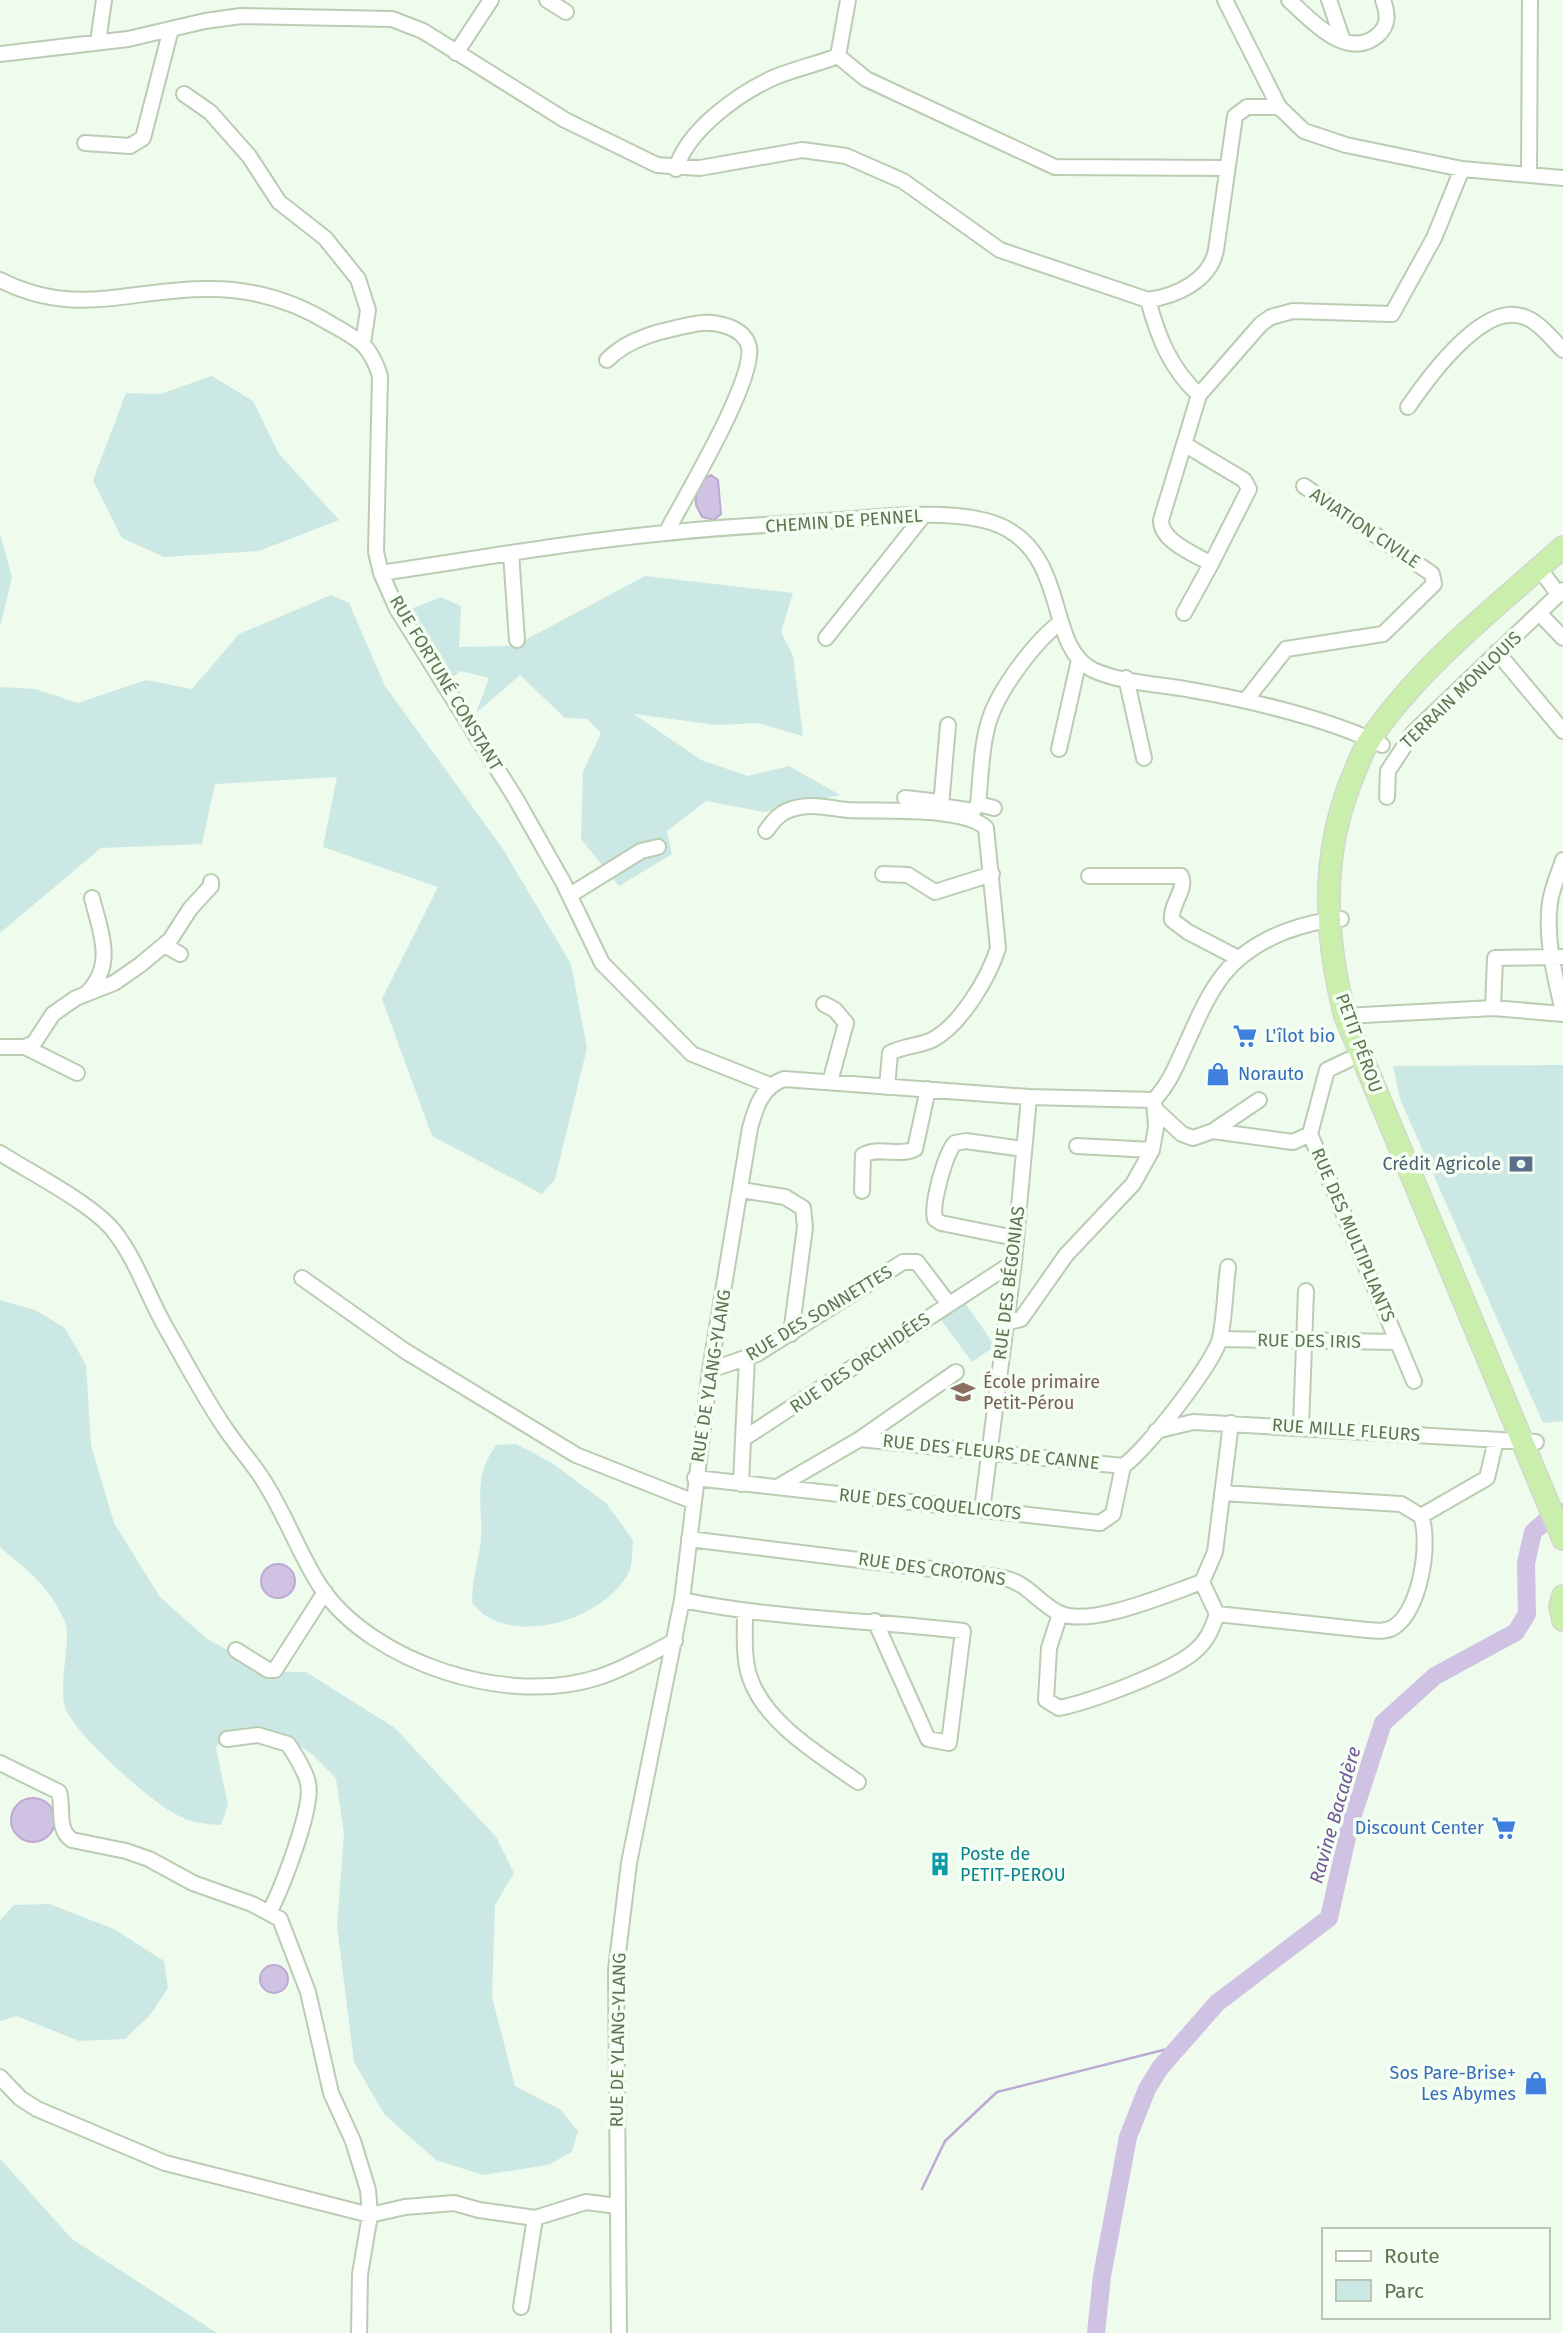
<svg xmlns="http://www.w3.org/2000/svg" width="1563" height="2333" font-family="'Fira Sans',sans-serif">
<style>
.green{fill:#cce8e4}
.water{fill:#d0c2e3;stroke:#bcaad4;stroke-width:2}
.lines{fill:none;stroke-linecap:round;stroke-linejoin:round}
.stream{stroke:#bcaad4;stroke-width:2.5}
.river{stroke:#d0c2e3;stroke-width:18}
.minor-casing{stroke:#bacdb3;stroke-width:18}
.highway-casing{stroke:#d2d8ce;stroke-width:24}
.minor{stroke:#fff;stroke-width:14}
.highway{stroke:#caeeab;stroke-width:21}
.labels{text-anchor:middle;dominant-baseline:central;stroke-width:7;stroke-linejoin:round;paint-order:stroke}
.street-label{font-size:18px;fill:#5e7551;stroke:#f4fef3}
.shop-label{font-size:18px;fill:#366cbe;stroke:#f4fef3;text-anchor:start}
.service-label{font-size:18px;fill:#4e5e75;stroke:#f4fef3;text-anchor:end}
.education-label{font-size:18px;fill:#785e54;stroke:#f4fef3;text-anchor:start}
.culture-label{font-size:18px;fill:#0d838f;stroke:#f4fef3;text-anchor:start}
.water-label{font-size:19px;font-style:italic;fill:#74579a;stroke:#f4fef3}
</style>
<rect width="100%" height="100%" fill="#eefbed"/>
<!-- green -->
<path class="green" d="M212 376 253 401 279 454 339 520 259 551 164 557 122 538 93 480 126 393 160 394Z
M0 534 12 577 0 627Z
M645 576 793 593 781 632 793 656 803 736 758 723 717 725 634 714 701 760 748 776 789 766 840 795 764 812 706 801 667 831 672 854 619 886 581 839 583 772 601 733 587 719 565 718 520 675 476 713 489 678 460 671 451 679 411 609 441 597 461 606 459 647 514 646Z
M331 595 349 603 385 686 503 849 571 964 587 1048 555 1179 542 1194 432 1136 382 999 438 887 323 847 337 777 215 784 202 844 101 848 0 933V687L36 689 78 703 146 680 192 689 239 634Z
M1563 1065V1421L1543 1423 1400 1099 1393 1066Z
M0 1300 35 1310 65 1328 86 1365 91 1445 114 1523 160 1597 207 1639 268 1672H306L395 1728 496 1837 514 1873 495 1905 492 1997 515 2086 561 2110 578 2131 572 2152 548 2165 483 2175 436 2160 384 2114 354 2062 337 1926 344 1834 336 1778 312 1754 285 1737 247 1727 228 1730 216 1748 228 1805 221 1825C206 1824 193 1823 179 1816 154 1805 73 1733 65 1707 58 1681 72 1640 65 1622 48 1584 30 1573 0 1547Z
M963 1300 995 1346 972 1362 939 1317Z
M516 1444 552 1463 606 1503 633 1540C632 1549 633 1563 629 1572 607 1615 531 1642 488 1617 482 1614 477 1608 472 1603 472 1578 479 1561 481 1539 483 1500 472 1480 496 1445Z
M49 1904 114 1929 164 1961 168 1988 150 2015 125 2039 79 2041 17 2016 0 2021V1920L14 1905Z
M0 2159 72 2239 217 2333H0Z"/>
<!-- water -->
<path class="water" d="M711 475 718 480 721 514 714 520 702 517 696 505 695 485Z
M261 1581a17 17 0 1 1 34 0a17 17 0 1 1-34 0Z
M11 1820a22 22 0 1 1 44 0a22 22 0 1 1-44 0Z
M260 1979a14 14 0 1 1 28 0a14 14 0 1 1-28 0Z"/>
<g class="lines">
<!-- stream -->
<path class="stream" d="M922 2189 945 2141 997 2092 1179 2046"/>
<!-- river -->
<path class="river" d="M1096 2333 1102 2276 1128 2137 1147 2089 1160 2068 1217 2003 1329 1918 1350 1824 1383 1723 1435 1676 1516 1632 1527 1614 1526 1563 1533 1532 1550 1517 1563 1512"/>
<!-- minor casing -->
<g class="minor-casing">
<path id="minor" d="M547 0 566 12
M1225 0 1279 107 1304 131 1346 145 1462 169 1563 178
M1289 0C1310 19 1347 62 1378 35 1389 25 1388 14 1383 0
M1329 0 1343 41
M98 42 104 0
M456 53 491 0
M0 54 128 39 205 21 241 16 392 19 423 31 565 120 657 165 700 168 802 150 846 156 903 181 1000 250 1148 300C1176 296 1210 281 1216 250L1235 116 1247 107H1279
M838 56 866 79 1055 167 1225 168
M838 56 848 0
M184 94 210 112 249 156 279 202 325 238 358 279 368 310 363 343
M85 143 130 146 143 138 171 29
M676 169C687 130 739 93 775 77 795 69 817 64 838 56
M1529 175 1530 0
M0 280C77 319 131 288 210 289 253 289 294 301 331 324 359 340 370 344 380 376L376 552 381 573 397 609 516 799 563 882 602 963 692 1054 770 1085
M1148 300C1158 337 1170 368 1199 395
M607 360C629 337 665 330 695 324 713 320 744 326 749 347 755 381 684 498 666 533
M1408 407C1428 378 1481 304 1521 316 1538 320 1551 338 1563 350
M1184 444 1244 480 1249 489 1211 564C1195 554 1160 541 1161 520L1199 395 1261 324 1271 317 1293 311 1392 314 1434 238 1462 169
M511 553 517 640
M1539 568 1559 595
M381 573C476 559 570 542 666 533 719 527 773 525 826 521 874 518 964 505 1007 529 1068 563 1047 647 1093 670 1121 683 1160 684 1191 690 1249 700 1330 719 1382 745
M1184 613 1211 564
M1540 614 1563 638
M826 638 924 515
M1497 652 1563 731
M1126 678 1144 758
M1246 700 1286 649 1383 634 1434 584 1432 574 1304 486
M948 725 941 806 973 811 978 804C981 777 981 744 990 718 1000 688 1036 640 1061 622
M1059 749 1079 660
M1387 797 1388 771 1413 733 1563 590
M905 798 940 802
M978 804 994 808
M766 831C773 822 778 814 789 810 810 802 827 808 848 810 879 812 964 806 986 828L998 948C989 977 961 1025 932 1040 919 1046 903 1046 890 1053L887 1087
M1563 860C1559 873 1552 888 1550 902 1545 939 1555 976 1563 1012
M883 874 908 875 935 892 992 874
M1089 876H1181C1187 890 1170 904 1172 920L1188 932 1238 958
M570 895 641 851 658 847
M164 945 180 954
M87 993C116 964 100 931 92 898
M824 1004 835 1010 846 1023 830 1082
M1493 1008 1495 958 1563 957
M1345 1016 1493 1008 1563 1014
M0 1047H25L34 1043 53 1014 76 998 114 983 140 965 170 940 190 909 211 886V882
M25 1047 77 1073
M1348 1060 1327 1070 1310 1134 1414 1381
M1155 1109 1182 1134 1193 1138 1213 1131 1259 1100
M1213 1131 1293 1142 1310 1134
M1077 1146 1152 1150
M0 1153C31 1173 91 1203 113 1230 137 1260 147 1295 166 1328 185 1361 203 1396 225 1428 238 1448 256 1466 268 1488 287 1519 300 1555 320 1586 372 1664 510 1707 599 1677 625 1669 651 1653 675 1641
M742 1190 785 1197 803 1208 805 1227 791 1334
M862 1191 863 1155C879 1146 899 1157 915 1149L928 1089
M1015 1238 941 1223 935 1219C931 1205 945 1154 955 1143L966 1141 1023 1149
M302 1278 405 1351 576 1455 692 1501
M1005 1323 1021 1319 1066 1255 1133 1184 1152 1150 1156 1127 1154 1100
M1220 1339 1398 1342
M710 1370 757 1354 903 1262H917L948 1303
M1301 1427 1306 1291
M1156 1431 1193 1422 1536 1442
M743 1439 747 1358
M860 1439 1123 1466
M1123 1466C1144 1453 1215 1362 1220 1338 1225 1315 1225 1290 1228 1267
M695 1478 1100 1523 1113 1514 1123 1466
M741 1484 743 1439 1014 1262
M779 1486 860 1439 956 1372
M1222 1493 1401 1504 1421 1516 1487 1478 1496 1440
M982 1510 1014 1262 1029 1097
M689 1539 1004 1578C1028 1583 1038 1603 1059 1613 1090 1628 1170 1593 1202 1582
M1202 1582 1215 1552 1231 1423
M682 1600C775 1619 870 1620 963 1631L949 1743 928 1739 875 1621
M745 1613C745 1633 743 1658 750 1678 766 1724 820 1755 858 1782
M1060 1614 1049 1648 1046 1700 1059 1708C1090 1702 1173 1671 1195 1651 1207 1641 1212 1629 1217 1614L1202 1582
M1217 1614 1367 1630C1377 1631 1386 1632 1394 1627 1420 1611 1431 1543 1421 1516
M236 1650 268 1670H275L325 1592
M227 1739 258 1735 288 1744C296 1756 305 1770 308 1783 314 1807 281 1890 269 1913
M0 1763 59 1792C64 1809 56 1829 72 1840L126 1851 149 1859 193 1883 252 1904 280 1919 308 1992 331 2093 353 2141 368 2190 370 2215 360 2274 359 2333
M0 2077 20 2098 37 2109 165 2163 370 2215 405 2207 454 2203 479 2210 535 2218 586 2202 617 2206
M521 2307 535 2218
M619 2333 616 1969 629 1863 682 1600 710 1370 750 1128C756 1106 762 1087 784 1079L1029 1097 1154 1100C1171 1082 1178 1061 1188 1040 1212 986 1227 955 1284 932 1303 925 1321 920 1341 919"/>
</g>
<!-- highway casing -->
<g class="highway-casing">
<path id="highway" d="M1563 547C1496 607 1422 664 1371 738 1362 751 1357 767 1351 781 1320 860 1325 936 1345 1016L1563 1539
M1563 1596 1560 1607 1563 1620"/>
</g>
<!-- minor -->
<use href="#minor" class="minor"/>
<!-- highway -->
<use href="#highway" class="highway"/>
</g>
<!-- icons -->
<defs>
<g id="supermarket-bare" transform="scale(1.89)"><path d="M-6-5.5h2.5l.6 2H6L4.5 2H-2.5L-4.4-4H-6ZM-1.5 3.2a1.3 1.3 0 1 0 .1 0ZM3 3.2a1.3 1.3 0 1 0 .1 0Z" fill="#3f7fe0" stroke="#f4fef3" stroke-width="2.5" paint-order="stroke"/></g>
<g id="shop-bare" transform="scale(1.89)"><path d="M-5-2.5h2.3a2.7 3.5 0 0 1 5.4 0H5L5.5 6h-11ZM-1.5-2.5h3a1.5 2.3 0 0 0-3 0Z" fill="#3f7fe0" stroke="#f4fef3" stroke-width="2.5" paint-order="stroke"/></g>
<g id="bank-bare" transform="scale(1.89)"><path d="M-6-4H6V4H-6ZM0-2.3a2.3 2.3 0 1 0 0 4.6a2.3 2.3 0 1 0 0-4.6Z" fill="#5c6f8a" stroke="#f4fef3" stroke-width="2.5" paint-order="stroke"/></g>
<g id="school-bare" transform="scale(1.89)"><path d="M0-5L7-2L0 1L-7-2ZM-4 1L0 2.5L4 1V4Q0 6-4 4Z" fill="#8d6e63" stroke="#f4fef3" stroke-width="2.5" paint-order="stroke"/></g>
<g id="building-bare" transform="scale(1.89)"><path d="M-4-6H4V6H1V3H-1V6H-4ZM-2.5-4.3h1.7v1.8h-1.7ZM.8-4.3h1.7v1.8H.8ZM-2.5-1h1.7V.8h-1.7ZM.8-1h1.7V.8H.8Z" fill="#0f9aa8" stroke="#f4fef3" stroke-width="2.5" paint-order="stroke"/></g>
</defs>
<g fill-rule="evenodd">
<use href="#supermarket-bare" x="1245" y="1036"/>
<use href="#shop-bare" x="1218" y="1074"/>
<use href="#bank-bare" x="1521" y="1164"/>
<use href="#school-bare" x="963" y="1392"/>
<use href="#supermarket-bare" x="1504" y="1828"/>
<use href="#building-bare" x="940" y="1864"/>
<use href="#shop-bare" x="1536" y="2083"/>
</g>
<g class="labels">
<!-- street labels -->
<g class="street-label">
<text transform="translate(844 521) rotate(-4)">CHEMIN DE PENNEL</text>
<text transform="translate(1365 528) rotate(34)">AVIATION CIVILE</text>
<text transform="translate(446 683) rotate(59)">RUE FORTUNÉ CONSTANT</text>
<text transform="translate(1461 690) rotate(-44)">TERRAIN MONLOUIS</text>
<text transform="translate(1359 1043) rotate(70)">PETIT PÉROU</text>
<text transform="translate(1353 1235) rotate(67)">RUE DES MULTIPLIANTS</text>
<text transform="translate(1009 1283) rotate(-83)">RUE DES BÉGONIAS</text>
<text transform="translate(819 1313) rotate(-31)">RUE DES SONNETTES</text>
<text transform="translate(1309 1341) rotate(1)">RUE DES IRIS</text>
<text transform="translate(860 1363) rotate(-34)">RUE DES ORCHIDÉES</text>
<text transform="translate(711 1376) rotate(-81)">RUE DE YLANG-YLANG</text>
<text transform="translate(1346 1430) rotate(4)">RUE MILLE FLEURS</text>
<text transform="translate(991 1452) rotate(6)">RUE DES FLEURS DE CANNE</text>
<text transform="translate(930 1504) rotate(6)">RUE DES COQUELICOTS</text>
<text transform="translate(932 1569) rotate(8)">RUE DES CROTONS</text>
<text transform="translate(618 2040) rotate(-89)">RUE DE YLANG-YLANG</text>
</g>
<!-- shop labels -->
<g class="shop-label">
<text x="1265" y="1036">L'îlot bio</text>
<text x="1238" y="1074">Norauto</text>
<text x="1484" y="1828" text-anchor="end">Discount Center</text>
<text x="1516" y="2073" text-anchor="end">Sos Pare-Brise+<tspan x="1516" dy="21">Les Abymes</tspan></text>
</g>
<!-- service labels -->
<g class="service-label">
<text x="1501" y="1164">Crédit Agricole</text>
</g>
<!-- education labels -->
<g class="education-label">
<text x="983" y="1382">École primaire<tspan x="983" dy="21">Petit-Pérou</tspan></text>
</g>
<!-- culture labels -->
<g class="culture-label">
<text x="960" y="1854">Poste de<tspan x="960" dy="21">PETIT-PEROU</tspan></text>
</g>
<!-- water labels -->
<g class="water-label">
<text transform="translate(1335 1815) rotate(-74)">Ravine Bacadère</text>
</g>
</g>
<!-- legend -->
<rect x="1322" y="2228" width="228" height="91" fill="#f4fef3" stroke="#b8c7b2" stroke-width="2"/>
<rect x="1336" y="2251" width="35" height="10" fill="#ffffff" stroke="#b8c7b2" stroke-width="2"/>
<text x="1384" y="2263" font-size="21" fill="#5e7551">Route</text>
<rect x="1336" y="2280" width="35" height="21" fill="#cce8e4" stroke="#b8c7b2" stroke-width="2"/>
<text x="1384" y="2298" font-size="21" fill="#5e7551">Parc</text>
</svg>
